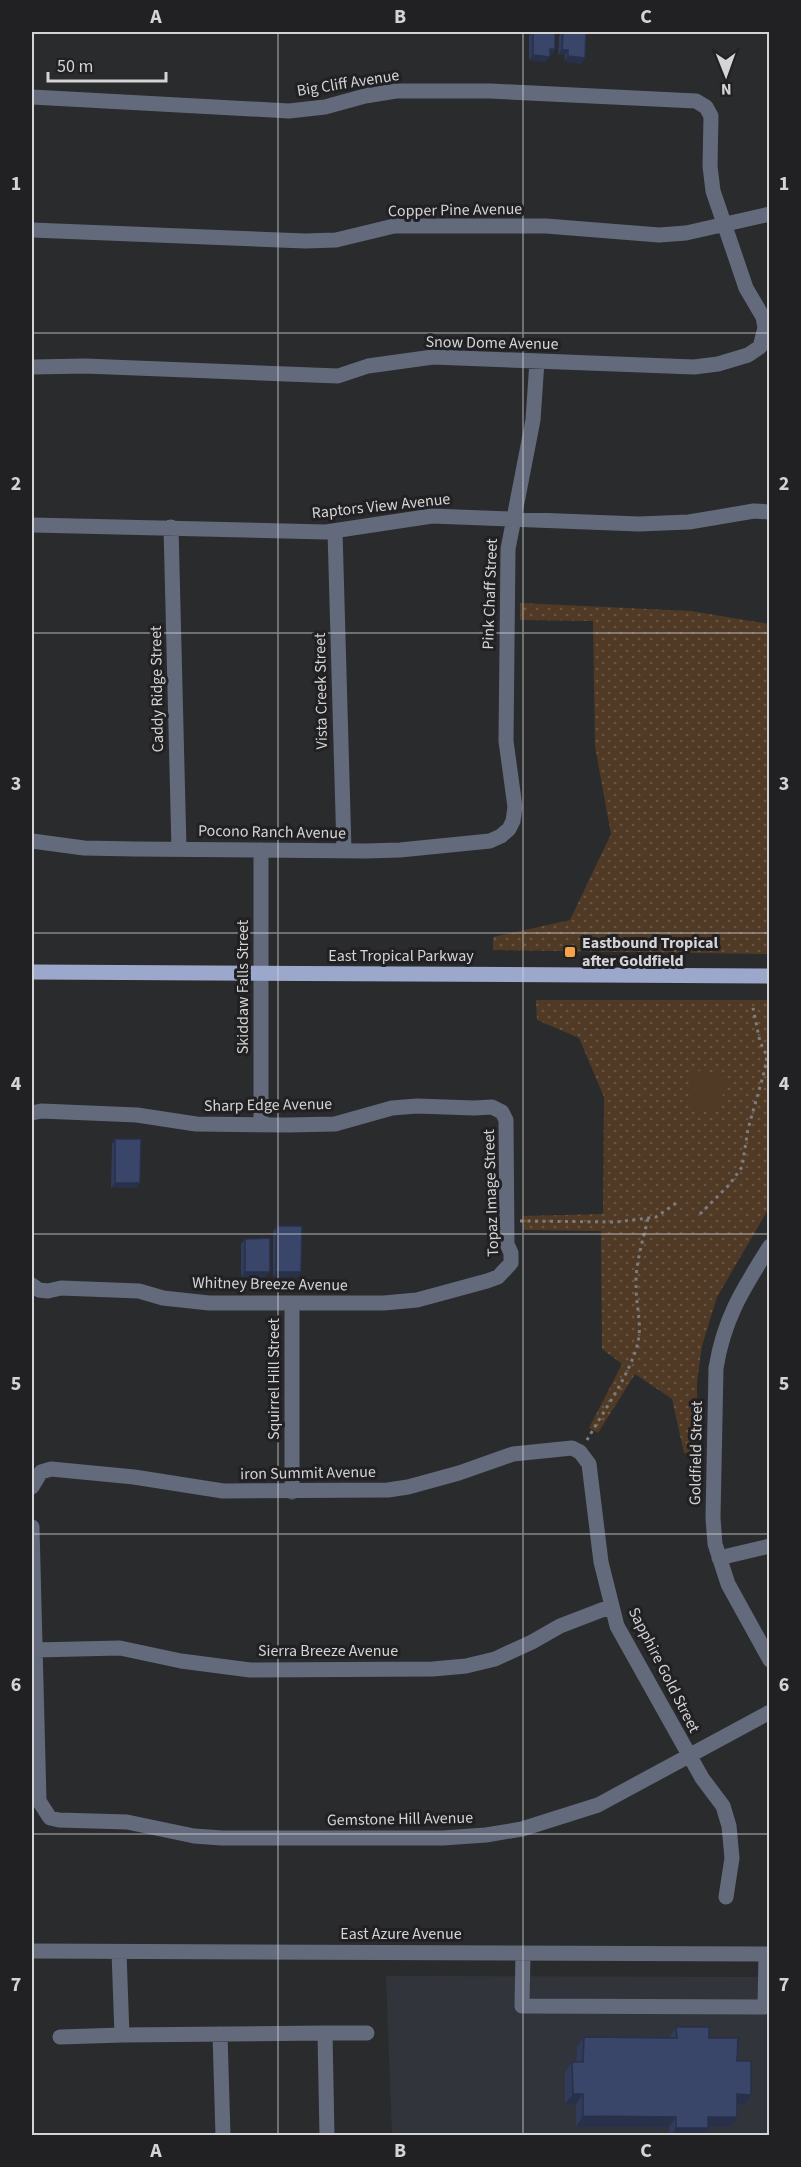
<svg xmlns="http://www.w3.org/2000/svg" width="801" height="2167" font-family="'Source Sans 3',sans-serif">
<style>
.built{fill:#31343b}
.grass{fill:url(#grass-dots)}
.pitch{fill:#503a26}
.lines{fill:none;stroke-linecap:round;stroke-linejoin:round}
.path{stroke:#7d7d7f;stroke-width:3;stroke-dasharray:3 4.5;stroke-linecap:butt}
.minor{stroke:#636a7b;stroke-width:15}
.major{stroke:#9ba8cb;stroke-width:15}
.wall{fill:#313b5a}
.shaded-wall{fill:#28304a}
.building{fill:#394569;stroke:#28304a;stroke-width:1.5}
.grid{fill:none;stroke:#d4d4d6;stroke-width:1.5;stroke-opacity:0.55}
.poi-dot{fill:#f7a149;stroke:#212124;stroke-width:2}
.labels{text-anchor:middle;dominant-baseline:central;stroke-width:6;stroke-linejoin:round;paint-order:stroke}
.street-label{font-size:16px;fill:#d4d4d6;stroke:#212124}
.poi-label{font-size:16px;font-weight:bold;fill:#d4d4d6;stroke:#212124;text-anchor:start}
.neatline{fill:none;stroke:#d4d4d6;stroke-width:2}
.grid-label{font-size:20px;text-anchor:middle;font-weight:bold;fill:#d4d4d6}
</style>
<defs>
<pattern id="grass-dots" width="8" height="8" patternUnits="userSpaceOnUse" patternTransform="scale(1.5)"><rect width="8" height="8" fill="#503a26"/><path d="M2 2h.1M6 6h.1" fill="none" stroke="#685645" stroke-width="1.8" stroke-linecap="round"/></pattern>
</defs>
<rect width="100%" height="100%" fill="#2a2b2d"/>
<!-- built -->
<path class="built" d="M386 1976 769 1977V2135H392Z"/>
<!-- grass -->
<path class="grass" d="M520 603 691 611 769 624V954L493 950V937L570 920 611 834 595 746 593 621 520 620Z
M536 1000H769V1208L717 1297 702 1346 697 1382V1454L684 1453 672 1399 635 1374 598 1433 589 1428 622 1364 602 1349 601 1231 523 1230V1216L603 1214 604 1097 579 1038 537 1020Z"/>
<!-- pitch -->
<path class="pitch" d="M693 1070 726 1076 720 1111 687 1106Z"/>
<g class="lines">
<!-- path -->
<path class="path" d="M700 1214 729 1185 742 1167 748 1129 765 1069 767 1056 760 1042 753 1008
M520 1221 616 1222 656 1217 678 1202
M587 1440C603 1412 631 1373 638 1342 642 1324 636 1305 636 1287 635 1264 643 1241 648 1218"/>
<!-- minor -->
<path class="minor" d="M32 97 289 111 325 107 365 96 396 91H490L696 101 706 107 711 116 710 166 713 191 746 288 763 317 765 328 760 347 748 355 718 364 694 367 433 357 368 366 338 376 85 366 32 367
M32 230 305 241 336 240 394 226H546L659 235 686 233 770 214
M32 525 326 532 432 516 639 524 689 522 754 511 770 512
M171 527 179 849
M335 531 344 850
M32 841 84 848 134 849 365 851 400 850 490 841 501 836 509 829 513 821 515 807 506 741 508 549 533 420 537 361
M261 850V1125
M32 1113 41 1111 137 1115 196 1124 288 1125 335 1124 392 1108 417 1106 474 1108 492 1107 502 1112 506 1120 507 1244 511 1253V1263L498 1277 487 1281 417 1300 384 1303H209L163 1298 139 1291 61 1288 48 1291 39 1290 32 1285
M770 1246C743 1289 724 1318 716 1368L713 1518 715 1544 728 1584 770 1660
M32 1487 41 1472 51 1469 134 1477 223 1491 388 1490 408 1487 459 1473 513 1454 572 1448 580 1452 589 1464 601 1562 617 1626 702 1778 723 1806 729 1826 732 1858 726 1897
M292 1492V1303
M32 1527 39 1801 50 1818 59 1820 127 1822 194 1836 222 1838H443L486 1835 522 1829 598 1805 770 1712
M719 1558 770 1546
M35 1650 120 1648 181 1661 250 1670 433 1669 466 1666 495 1659 532 1642 560 1626 612 1606
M32 1951 770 1954
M119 1952 122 2035 325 2033 327 2136
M523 1953 522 2006 765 2007 766 1954
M325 2033H367
M220 2034 223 2136
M60 2037 122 2035"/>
<!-- major -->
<path class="major" d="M32 972 770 976"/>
</g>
<!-- wall -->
<path class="wall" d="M532 32H555L552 55H550L546 62 529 60V35Z
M562 32H586L581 64 564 61 565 55H558L559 36Z
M115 1139 137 1188H111L112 1144Z
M277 1226 301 1272 298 1277H273V1231Z
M245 1239 266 1277H241V1244Z
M676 2027 709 2038 737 2061 751 2095 744 2105H737L730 2127H708L703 2136H669V2127H576V2104H565V2072L572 2062H576L577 2047 584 2037 669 2038Z"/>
<!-- shaded-wall -->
<path class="shaded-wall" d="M550 49H555L552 55 546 54Z
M562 50H568L565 55H558Z
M533 55 550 57 546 62 529 60Z
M568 56 585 58 581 64 564 61Z
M115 1183H140L137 1188H111Z
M245 1272H270L266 1277H241Z
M276 1272H301L298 1277H273Z
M573 2094H583L576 2104H565Z
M737 2094 751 2095 744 2105 730 2104Z
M583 2116 676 2117 669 2127H576Z
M708 2117H737L730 2127H701Z
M676 2128H708L703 2136H671Z"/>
<!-- building -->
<path class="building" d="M533 32H555V49H550V57L533 55Z
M563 32H586L585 58 568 56V50H562Z
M115 1139H141L140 1183H115Z
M277 1226H302L301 1272H276Z
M270 1238V1272H245V1239Z
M676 2027H709V2038H738L737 2061H751V2095L737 2094V2117H708V2128H676V2117L583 2116V2094H573L572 2062H583L584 2037 677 2038Z"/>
<!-- grid -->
<path class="grid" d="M278 32V2136M523 32V2136M32 333H770M32 633H770M32 933H770M32 1234H770M32 1534H770M32 1834H770"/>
<!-- markers -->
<rect class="poi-dot" x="564" y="946" width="12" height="12" rx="3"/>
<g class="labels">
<!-- street labels -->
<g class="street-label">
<text transform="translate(348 83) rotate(-9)">Big Cliff Avenue</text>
<text transform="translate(455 210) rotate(-1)">Copper Pine Avenue</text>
<text transform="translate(492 343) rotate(1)">Snow Dome Avenue</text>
<text transform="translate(381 506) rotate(-6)">Raptors View Avenue</text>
<text transform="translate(490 594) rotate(-88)">Pink Chaff Street</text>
<text transform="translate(157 689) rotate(-91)">Caddy Ridge Street</text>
<text transform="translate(321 691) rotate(-91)">Vista Creek Street</text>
<text transform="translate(272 832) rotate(1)">Pocono Ranch Avenue</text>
<text x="401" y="956">East Tropical Parkway</text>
<text transform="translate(243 987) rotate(-90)">Skiddaw Falls Street</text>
<text transform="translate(268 1105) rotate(-1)">Sharp Edge Avenue</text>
<text transform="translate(491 1193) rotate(-92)">Topaz Image Street</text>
<text transform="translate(270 1284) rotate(1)">Whitney Breeze Avenue</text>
<text transform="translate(274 1379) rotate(-90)">Squirrel Hill Street</text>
<text transform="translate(696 1453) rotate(-89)">Goldfield Street</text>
<text transform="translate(308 1473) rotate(-1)">iron Summit Avenue</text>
<text x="328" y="1651">Sierra Breeze Avenue</text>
<text transform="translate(664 1670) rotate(63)">Sapphire Gold Street</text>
<text transform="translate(400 1819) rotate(-1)">Gemstone Hill Avenue</text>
<text x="401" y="1934">East Azure Avenue</text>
</g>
<!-- poi labels -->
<g class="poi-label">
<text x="582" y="943">Eastbound Tropical<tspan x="582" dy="18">after Goldfield</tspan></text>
</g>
</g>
<!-- border -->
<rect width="801" height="2167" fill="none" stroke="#212124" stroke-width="66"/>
<!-- north arrow -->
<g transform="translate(726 75) rotate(179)" stroke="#212124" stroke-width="4.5" paint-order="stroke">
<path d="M0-4.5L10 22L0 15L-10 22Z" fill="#d4d4d6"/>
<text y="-9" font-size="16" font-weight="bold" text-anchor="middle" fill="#d4d4d6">N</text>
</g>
<!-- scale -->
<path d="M48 72v9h118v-9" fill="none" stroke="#d4d4d6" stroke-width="3"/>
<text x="57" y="72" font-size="18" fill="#d4d4d6" stroke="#212124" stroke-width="4.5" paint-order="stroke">50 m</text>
<rect x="33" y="33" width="735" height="2101" class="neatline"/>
<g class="grid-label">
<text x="156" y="23">A</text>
<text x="400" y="23">B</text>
<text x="646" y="23">C</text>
<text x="16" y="190">1</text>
<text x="784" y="190">1</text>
<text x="16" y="490">2</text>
<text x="784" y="490">2</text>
<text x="16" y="790">3</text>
<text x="784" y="790">3</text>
<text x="16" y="1090">4</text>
<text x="784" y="1090">4</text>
<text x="16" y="1390">5</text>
<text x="784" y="1390">5</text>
<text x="16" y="1691">6</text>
<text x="784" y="1691">6</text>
<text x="16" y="1991">7</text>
<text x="784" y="1991">7</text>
<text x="156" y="2157">A</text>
<text x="400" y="2157">B</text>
<text x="646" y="2157">C</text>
</g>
</svg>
